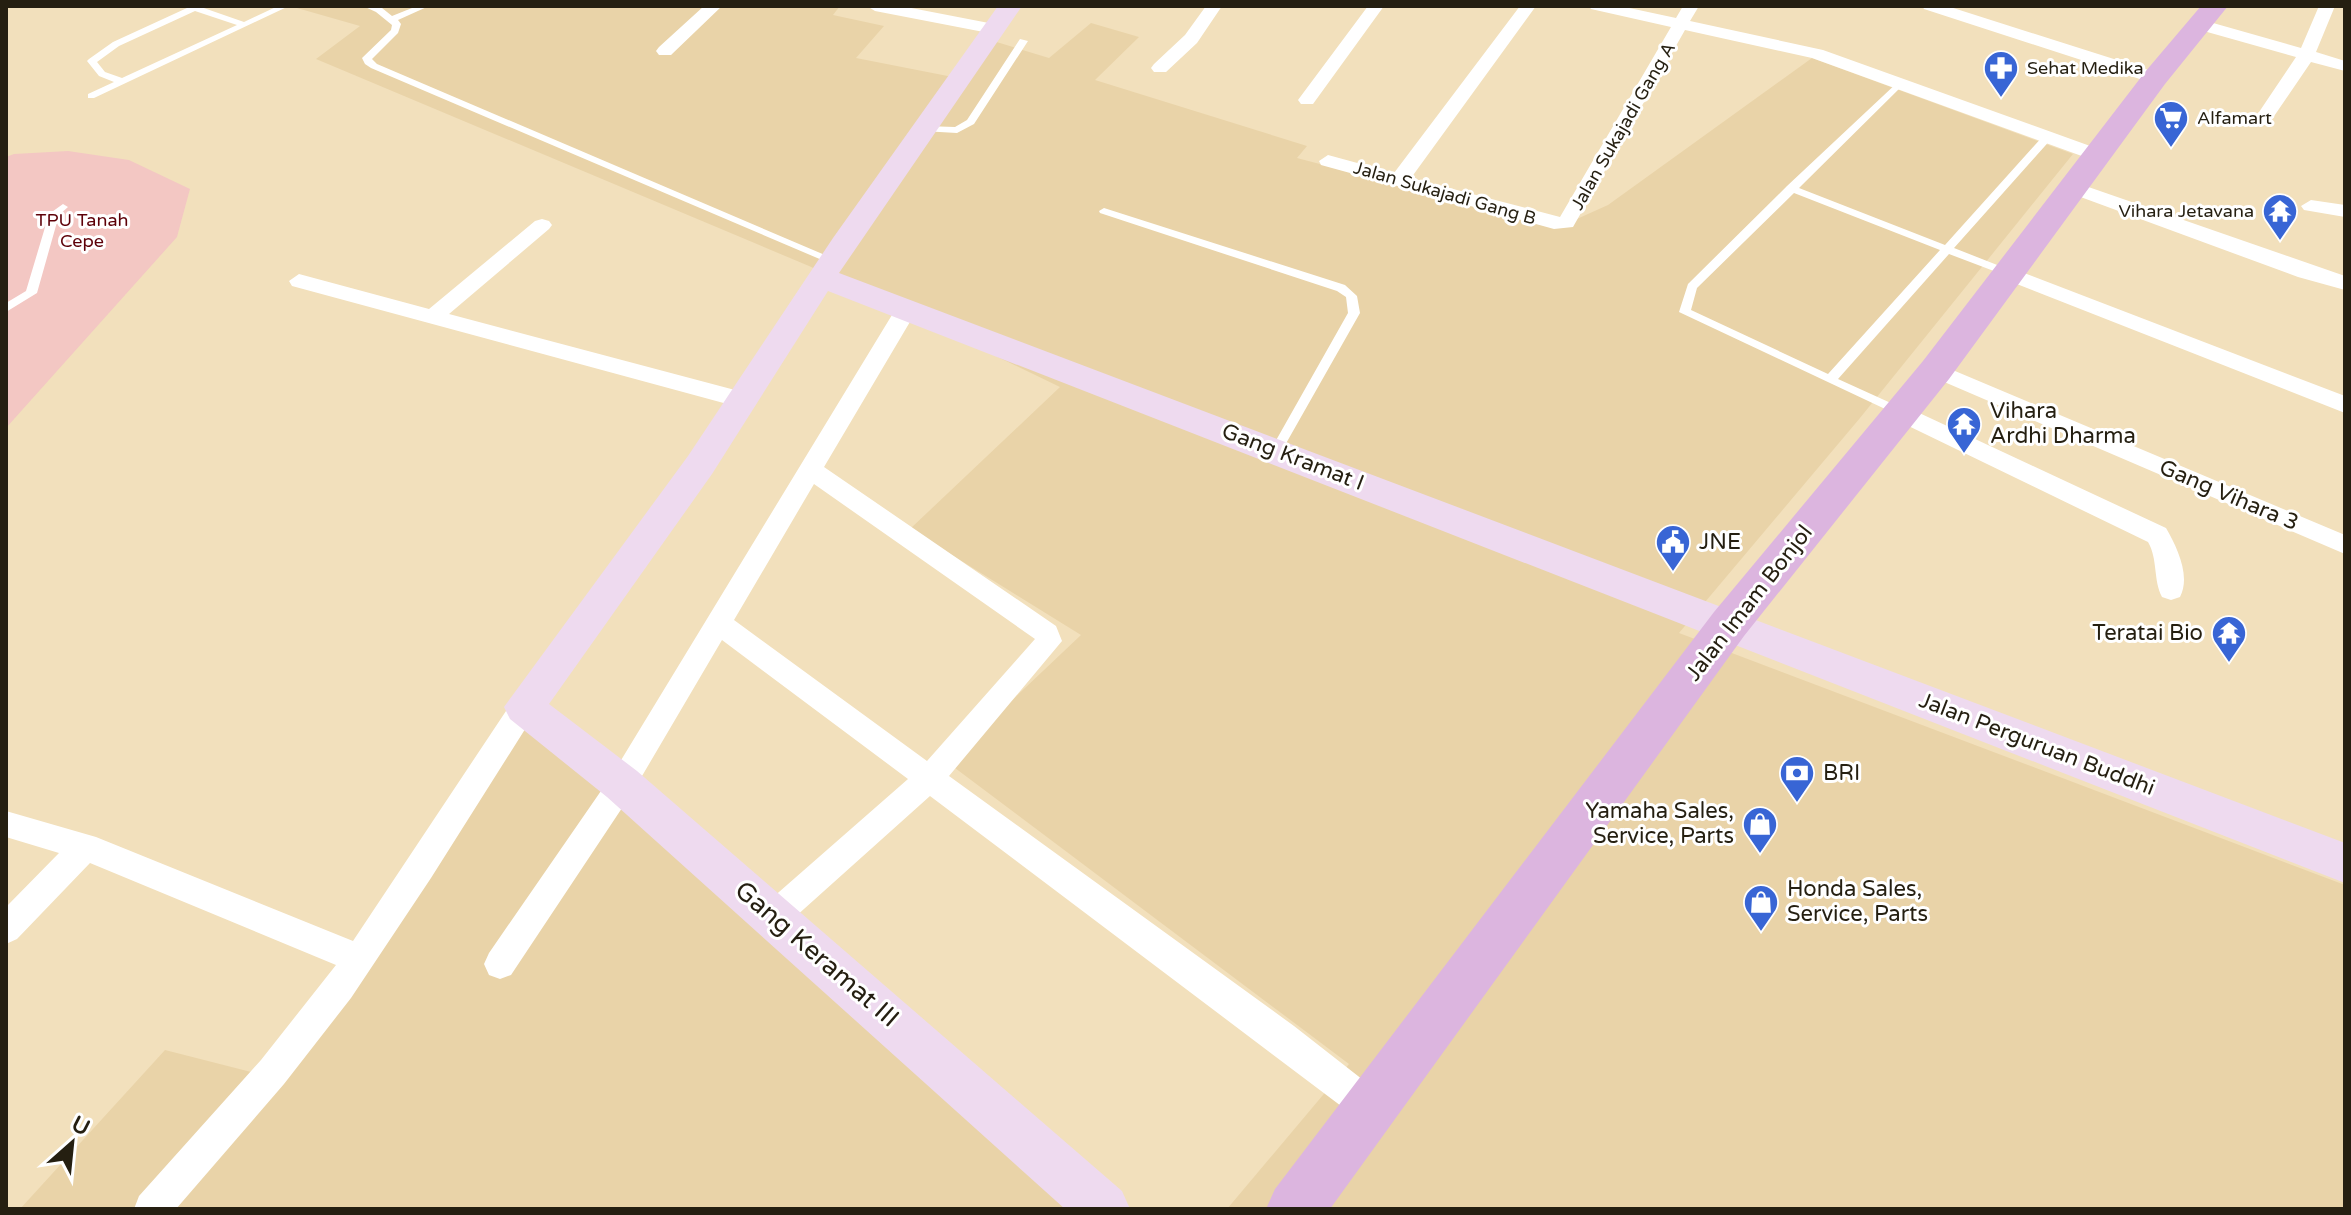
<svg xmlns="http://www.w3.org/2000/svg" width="2351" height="1215" font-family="'Varela Round',sans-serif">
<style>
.built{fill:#e9d3a8}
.green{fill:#f3c7c3}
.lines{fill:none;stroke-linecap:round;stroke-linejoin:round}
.lane{fill:#fff;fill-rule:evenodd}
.street{fill:#fff;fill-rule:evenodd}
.secondary{fill:#eedaef;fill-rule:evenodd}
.primary{fill:#dcb5df;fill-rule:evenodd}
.labels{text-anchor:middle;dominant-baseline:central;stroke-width:6;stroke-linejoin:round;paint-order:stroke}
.far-poi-label{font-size:18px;fill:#251f11;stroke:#fff;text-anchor:start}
.far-street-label{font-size:18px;fill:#251f11;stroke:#fff}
.far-park-label{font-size:18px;fill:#5d0008;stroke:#fff}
.poi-label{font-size:22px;fill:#251f11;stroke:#fff;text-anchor:start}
.street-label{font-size:22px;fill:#251f11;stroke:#fff}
.near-street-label{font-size:26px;fill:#251f11;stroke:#fff}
</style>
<rect width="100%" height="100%" fill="#f2e0bc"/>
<!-- built -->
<path class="built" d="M290 6H840L833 15 884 26 856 58 963 79 990 40 1049 58 1091 23 1139 37 1095 80 1307 146 1297 158 1559 227 1608 205 1812 58 2073 154 1860 418 1679 633 2345 885V1209H1227L1349 1064 947 762 1081 635 910 529 1060 387 809 266 316 59 360 26Z
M525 721 1118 1209H20L165 1050 263 1075Z"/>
<!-- green -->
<path class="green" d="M68 151 129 160 190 189 177 237 6 428V157L14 154Z"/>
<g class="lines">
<!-- lane -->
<path class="lane" d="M185 6H198L244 22 278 6H289L94 98H88V94L114 82 99 76 87 61 89 59 113 42 187 8ZM195 11 237 25 122 78 105 72 97 62 119 46Z
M363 6 382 8 392 16 417 6H429L398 20 401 24 398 33 372 59 377 64 839 261 833 264 829 263 371 68 365 64 362 58 391 30 392 25 376 12Z
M1020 39 1028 41 974 124 957 133 922 131V127L925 126 955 127 967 120Z
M1899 81 1904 84 1902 86 1799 188 1945 245 2044 135 2053 137 1954 248 2015 272V276H2007L1949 254 1838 379 1904 409 1906 412 1900 416 1679 312 1688 284 1787 186ZM1794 193 1940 250 1828 374 1691 310 1697 288Z
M63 204 68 207 59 215 37 293 6 312V303L26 291 49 214Z
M1104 208 1345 285 1357 296 1360 313 1280 454 1276 456 1270 451 1348 313 1346 297 1337 291 1100 213 1099 211Z"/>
<!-- street -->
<path class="street" d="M704 6H722L671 55H659L656 51 659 47Z
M867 6H901L994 24 1002 29 994 34 875 11Z
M1206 6H1222L1197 43 1166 72H1154L1151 68 1154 64 1185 35Z
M1368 6H1384L1313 104H1301L1298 100Z
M1520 6H1536L1411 178 1560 217 1671 27 1591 9 1589 6H1620L1676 18 1683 6H1699L1690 21 1823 50 2104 151 2106 155 2104 159H2090L1812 58 1685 30 1573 227 1554 229 1321 165 1319 161 1328 155 1394 173Z
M1922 6H1947L2161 74 2164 78 2155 83 2149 82 1924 9Z
M2319 6H2335L2316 52 2345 61V71L2311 62 2268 125H2256L2253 121 2296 57 2193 28 2191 24 2199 19 2301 48Z
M2074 182 2345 276V290L2298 277 2067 192 2064 188 2067 184Z
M2311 200 2345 205V217L2304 210 2301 206Z
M542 219 549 221 552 225 549 229 449 314 750 394 753 400 750 406 742 408 292 286 289 281 299 274 429 309 535 221Z
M2011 268 2345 396V413L2004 279 2001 274Z
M906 303 917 310 824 467 1056 626 1062 641 949 776 1294 1026 1381 1094 1386 1106 1381 1118 1369 1123 1357 1118 930 796 785 926 774 931 763 926 759 916 763 906 908 779 722 640 632 793 511 975 500 979 489 975 484 964 489 953 612 775 895 310ZM814 484 1035 639 927 761 734 620Z
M1936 363 2345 535V554L1928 375 1925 370 1928 365Z
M1900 404 2166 528C2177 547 2191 576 2180 597L2171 600 2162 597C2153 580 2158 559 2148 542L1892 418 1889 412 1892 406Z
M524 695 534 699 538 707 534 715 431 878 351 998 284 1084 176 1209H134L139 1196 261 1060 336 965 90 863 17 939 6 944V907L59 853 6 837V811L96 837 353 941 514 699Z"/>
<!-- secondary -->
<path class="secondary" d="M998 6H1022L839 273 2345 843V883L828 291 712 474 549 704 637 771 1122 1191 1130 1209H1065L607 797 510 719 504 707 688 456 833 238Z"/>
<!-- primary -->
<path class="primary" d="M2201 6H2228L2165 84 1949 379 1744 636 1330 1209H1266L1275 1189 1714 612 1923 361 2145 72Z"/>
</g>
<!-- icons -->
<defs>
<g id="pharmacy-pin" transform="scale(1.8)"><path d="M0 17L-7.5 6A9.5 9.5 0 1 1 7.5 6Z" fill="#3865d5" stroke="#fff"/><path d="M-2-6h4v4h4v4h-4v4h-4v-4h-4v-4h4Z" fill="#fff"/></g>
<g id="supermarket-pin" transform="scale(1.8)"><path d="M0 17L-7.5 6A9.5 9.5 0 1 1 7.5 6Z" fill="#3865d5" stroke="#fff"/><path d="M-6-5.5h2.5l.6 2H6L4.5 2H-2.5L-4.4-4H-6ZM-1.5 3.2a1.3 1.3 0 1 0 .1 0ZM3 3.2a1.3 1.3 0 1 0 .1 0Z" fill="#fff"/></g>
<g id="temple-pin" transform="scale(1.8)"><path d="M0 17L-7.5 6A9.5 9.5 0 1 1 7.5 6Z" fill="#3865d5" stroke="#fff"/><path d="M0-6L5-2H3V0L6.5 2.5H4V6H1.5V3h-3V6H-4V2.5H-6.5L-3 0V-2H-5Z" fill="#fff"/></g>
<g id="civic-pin" transform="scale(1.8)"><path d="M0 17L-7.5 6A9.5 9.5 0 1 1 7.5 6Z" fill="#3865d5" stroke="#fff"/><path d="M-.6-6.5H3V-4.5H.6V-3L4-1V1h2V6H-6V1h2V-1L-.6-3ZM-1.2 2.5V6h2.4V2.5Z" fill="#fff"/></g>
<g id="bank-pin" transform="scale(1.8)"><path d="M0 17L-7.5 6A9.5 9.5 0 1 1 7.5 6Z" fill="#3865d5" stroke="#fff"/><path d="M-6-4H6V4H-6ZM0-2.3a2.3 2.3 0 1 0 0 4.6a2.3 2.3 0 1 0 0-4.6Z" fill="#fff"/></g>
<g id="shop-pin" transform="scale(1.8)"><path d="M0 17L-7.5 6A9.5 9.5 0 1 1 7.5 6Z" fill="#3865d5" stroke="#fff"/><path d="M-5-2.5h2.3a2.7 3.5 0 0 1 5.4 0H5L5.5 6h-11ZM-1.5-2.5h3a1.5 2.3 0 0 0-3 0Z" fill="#fff"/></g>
</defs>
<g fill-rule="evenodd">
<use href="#pharmacy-pin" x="2001" y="68"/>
<use href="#supermarket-pin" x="2171" y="118"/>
<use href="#temple-pin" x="2280" y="211"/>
<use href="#temple-pin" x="1964" y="424"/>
<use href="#civic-pin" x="1673" y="542"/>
<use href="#temple-pin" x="2229" y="633"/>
<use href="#bank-pin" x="1797" y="773"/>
<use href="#shop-pin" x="1760" y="824"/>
<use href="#shop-pin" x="1761" y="902"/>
</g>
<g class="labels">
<!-- far-poi labels -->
<g class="far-poi-label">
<text x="2027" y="68">Sehat Medika</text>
<text x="2197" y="118">Alfamart</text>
<text x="2254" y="211" text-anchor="end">Vihara Jetavana</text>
</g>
<!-- far-street labels -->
<g class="far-street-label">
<text transform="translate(1623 126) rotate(-60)">Jalan Sukajadi Gang A</text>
<text transform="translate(1445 193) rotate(16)">Jalan Sukajadi Gang B</text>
</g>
<!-- far-park labels -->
<g class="far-park-label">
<text x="82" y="220">TPU Tanah<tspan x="82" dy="21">Cepe</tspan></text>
</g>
<!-- poi labels -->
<g class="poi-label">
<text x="1990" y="411">Vihara<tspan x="1990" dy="25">Ardhi Dharma</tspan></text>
<text x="1699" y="542">JNE</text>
<text x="2203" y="633" text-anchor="end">Teratai Bio</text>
<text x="1823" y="773">BRI</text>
<text x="1734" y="811" text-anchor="end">Yamaha Sales,<tspan x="1734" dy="25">Service, Parts</tspan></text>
<text x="1787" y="889">Honda Sales,<tspan x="1787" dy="25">Service, Parts</tspan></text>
</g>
<!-- street labels -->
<g class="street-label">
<text transform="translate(1293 457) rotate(21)">Gang Kramat I</text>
<text transform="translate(2229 495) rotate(23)">Gang Vihara 3</text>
<text transform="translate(1749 603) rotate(-52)">Jalan Imam Bonjol</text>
<text transform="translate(2037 744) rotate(21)">Jalan Perguruan Buddhi</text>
</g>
<!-- near-street labels -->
<g class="near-street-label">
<text transform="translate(817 954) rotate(41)">Gang Keramat III</text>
</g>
</g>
<!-- border -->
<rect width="2351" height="1215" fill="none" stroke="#251f11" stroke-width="16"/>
<!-- north arrow -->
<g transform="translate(72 1143) rotate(27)" stroke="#ffffff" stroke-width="6" paint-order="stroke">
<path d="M0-6L14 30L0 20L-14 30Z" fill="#251f11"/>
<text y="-12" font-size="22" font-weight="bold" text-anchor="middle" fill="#251f11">U</text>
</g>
</svg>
